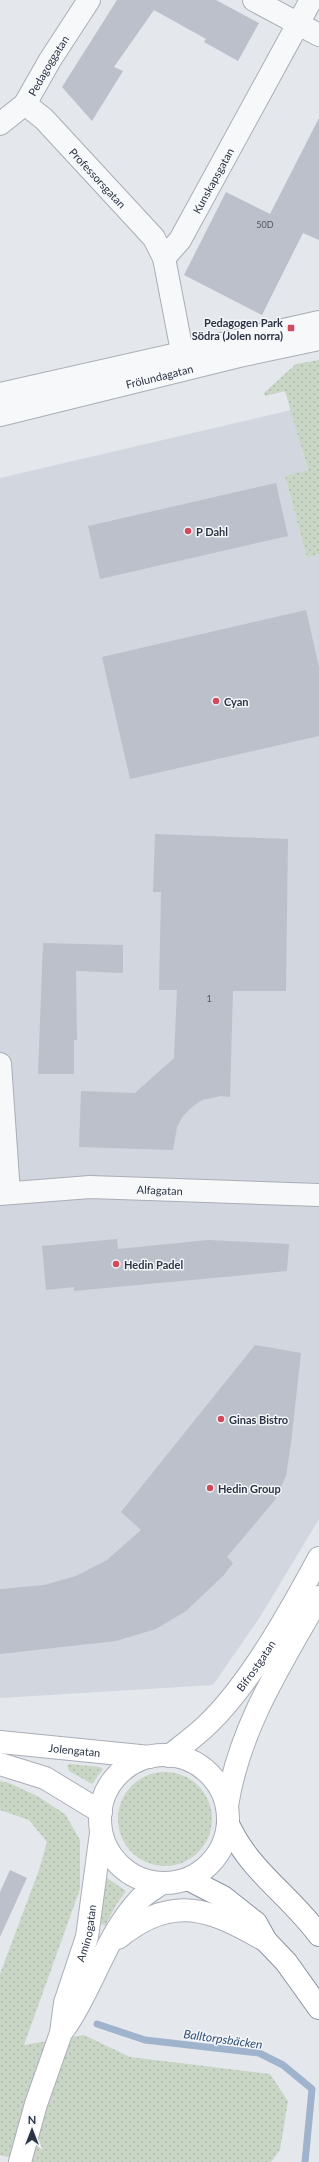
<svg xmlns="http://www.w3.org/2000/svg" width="319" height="2162" font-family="Lato,sans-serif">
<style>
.built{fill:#d2d6de}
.grass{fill:url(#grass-dots)}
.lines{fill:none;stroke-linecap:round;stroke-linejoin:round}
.stream{stroke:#9fb4cc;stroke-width:7}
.building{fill:#bbc0ca}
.street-casing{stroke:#a9aeb7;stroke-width:24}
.secondary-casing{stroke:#a9aeb7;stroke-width:24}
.highway-casing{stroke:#8b94a3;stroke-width:24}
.street{stroke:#f7f8fa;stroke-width:22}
.secondary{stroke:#fff;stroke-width:22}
.highway{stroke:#fff;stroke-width:22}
.poi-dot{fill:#d1495b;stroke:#f4f6f9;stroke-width:1.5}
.labels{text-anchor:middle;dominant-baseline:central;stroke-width:3;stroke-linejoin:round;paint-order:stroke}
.number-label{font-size:9px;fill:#4f5766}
.street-label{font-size:11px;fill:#2b3445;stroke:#f4f6f9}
.poi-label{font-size:11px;font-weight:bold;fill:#2b3445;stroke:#f4f6f9;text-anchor:start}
.water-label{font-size:12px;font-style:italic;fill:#34527a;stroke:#f4f6f9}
</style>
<defs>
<pattern id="grass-dots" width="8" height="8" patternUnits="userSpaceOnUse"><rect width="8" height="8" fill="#c9d6c5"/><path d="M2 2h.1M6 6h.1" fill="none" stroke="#adb8ab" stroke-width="1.8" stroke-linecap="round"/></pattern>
</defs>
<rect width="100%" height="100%" fill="#e4e7ec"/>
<!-- built -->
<path class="built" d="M291 410 308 471 285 476 307 558 319 554V1519L260 1617 213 1685 0 1698V478Z"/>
<!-- grass -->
<path class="grass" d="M319 360V554L307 558 285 476 308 470 285 391 265 396 264 393 296 364Z
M70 1764 100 1767 103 1769 92 1784 69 1771 67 1765Z
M118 1819a47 47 0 1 1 94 0a47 47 0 1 1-94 0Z
M0 1781 9 1783 37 1796 65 1814 80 1840V1889L24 2045 84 2035 130 2057 270 2074 288 2101 280 2150 271 2162H31L0 2155V1974L39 1870 47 1842 29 1820 0 1810Z
M107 1878 126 1891 116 1905 105 1926 99 1922Z"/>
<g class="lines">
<!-- stream -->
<path class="stream" d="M97 2024 145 2040 259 2053 283 2065 312 2089 305 2162"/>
</g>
<!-- building -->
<path class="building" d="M117 0H216L259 23 238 61 204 42 206 39 154 10 114 67 123 71 92 121 62 87Z
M319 118V240L303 233 262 315 184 275 226 192 270 214Z
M276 483 288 536 100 579 88 526Z
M306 610 319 667V736L130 779 102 657Z
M155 834 288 839 286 991H233L230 1097 221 1096 202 1100 192 1107 183 1116 177 1127 173 1150 79 1147 81 1091 135 1093 174 1058 177 990H159L161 892H153Z
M43 943 123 945V973L76 971 77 1040H74V1074H38Z
M117 1239 118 1249 208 1240 289 1244 287 1271 74 1291V1287L46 1290 42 1246Z
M255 1345 301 1353 291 1443 286 1476 275 1500 227 1557 233 1563 224 1575 186 1611 156 1629 116 1641 0 1654V1589L44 1585 76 1576 107 1560 141 1530 121 1512Z
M10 1870 27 1878 0 1937V1892Z"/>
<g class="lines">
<!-- street casing -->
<g class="street-casing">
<g id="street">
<path d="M254 0 319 35"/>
<path id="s1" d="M25 104 44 119 154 238 164 258 185 367"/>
<path id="s2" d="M0 124 25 104 50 60 89 0"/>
<path id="s3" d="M164 258 180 240 311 0"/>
<path d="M0 394 319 322"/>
<path id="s4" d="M0 415 239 356 319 339"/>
<path d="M0 1064 9 1193"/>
<path id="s5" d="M0 1194 90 1187 319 1195"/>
</g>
</g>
<!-- secondary casing -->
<g class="secondary-casing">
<g id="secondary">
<path id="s6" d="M0 1742 150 1757"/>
<circle cx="164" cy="1819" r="64"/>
<path id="s7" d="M169 1756C183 1745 197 1735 209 1723 251 1682 291 1610 319 1558"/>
<path d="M0 1764 45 1778 101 1812"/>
<path d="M227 1806C239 1728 281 1664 319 1597"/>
<path d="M118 1938C173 1893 211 1909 266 1941"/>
<path d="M64 2029C93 1989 105 1936 140 1899 146 1893 155 1888 162 1883"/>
<path id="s8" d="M20 2162 36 2104 61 2033 65 2003 87 1937 101 1833"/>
</g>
</g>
<!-- highway casing -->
<g class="highway-casing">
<path id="highway" d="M228 1824C250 1872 289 1894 319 1935
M188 1879 223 1897 256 1923 266 1941 286 1962 319 2008"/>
</g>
<!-- street -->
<use href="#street" class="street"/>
<!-- secondary -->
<use href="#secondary" class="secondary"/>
<!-- highway -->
<use href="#highway" class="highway"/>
</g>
<!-- markers -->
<g class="poi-dot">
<rect x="287" y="324" width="8" height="8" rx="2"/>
<circle cx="188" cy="531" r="4"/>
<circle cx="216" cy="701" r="4"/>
<circle cx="116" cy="1264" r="4"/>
<circle cx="221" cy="1419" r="4"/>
<circle cx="210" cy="1488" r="4"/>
</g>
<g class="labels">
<!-- number labels -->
<g class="number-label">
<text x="265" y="224">50D</text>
<text x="209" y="998">1</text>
</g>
<!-- street labels -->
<g class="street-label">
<text stroke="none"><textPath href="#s2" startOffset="77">Pedagoggatan</textPath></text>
<text stroke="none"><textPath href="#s1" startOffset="104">Professorsgatan</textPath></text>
<text stroke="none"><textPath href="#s3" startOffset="92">Kunskapsgatan</textPath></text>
<text stroke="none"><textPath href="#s4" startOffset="164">Frölundagatan</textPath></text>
<text stroke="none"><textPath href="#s5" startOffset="160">Alfagatan</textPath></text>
<text stroke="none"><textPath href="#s7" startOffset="126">Bifrostgatan</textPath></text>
<text stroke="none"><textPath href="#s6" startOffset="75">Jolengatan</textPath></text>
<text stroke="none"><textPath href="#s8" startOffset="239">Aminogatan</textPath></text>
</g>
<!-- poi labels -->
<g class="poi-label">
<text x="283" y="322" text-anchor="end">Pedagogen Park<tspan x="283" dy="13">Södra (Jolen norra)</tspan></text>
<text x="196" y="531">P Dahl</text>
<text x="224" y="701">Cyan</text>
<text x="124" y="1264">Hedin Padel</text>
<text x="229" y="1419">Ginas Bistro</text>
<text x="218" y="1488">Hedin Group</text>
</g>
<!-- water labels -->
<g class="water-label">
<text transform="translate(223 2039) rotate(8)">Balltorpsbäcken</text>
</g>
</g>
<!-- north arrow -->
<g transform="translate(32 2130)" stroke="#f4f6f9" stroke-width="3" paint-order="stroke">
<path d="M0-3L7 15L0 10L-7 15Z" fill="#2b3445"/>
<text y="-6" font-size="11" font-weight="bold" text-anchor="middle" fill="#2b3445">N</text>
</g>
</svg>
